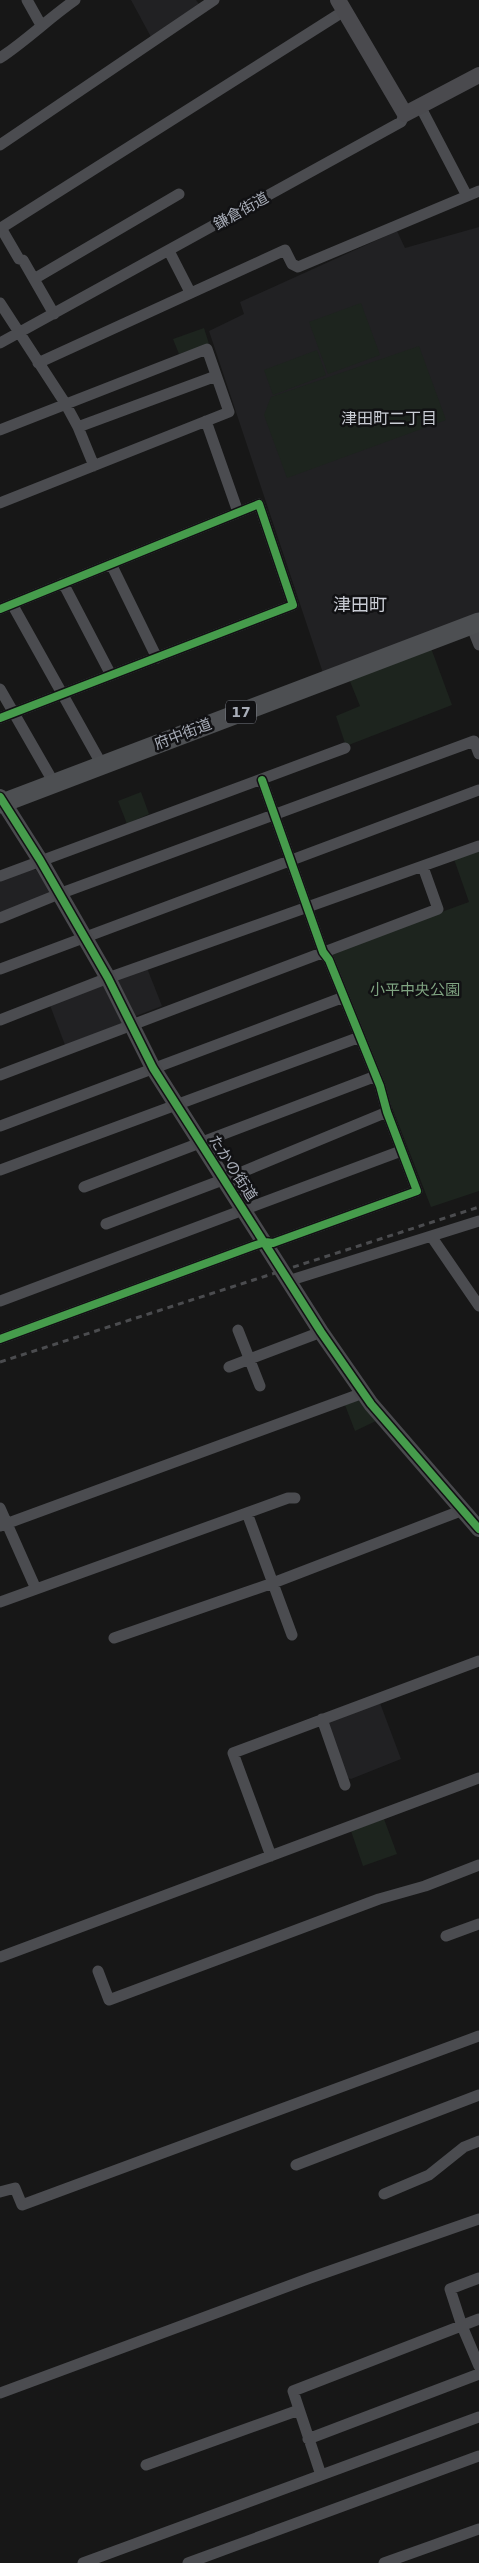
<svg xmlns="http://www.w3.org/2000/svg" width="479" height="2563" font-family="'DejaVu Sans','Noto Sans JP',sans-serif">
<style>
.built{fill:#212123}
.green{fill:#1d241e}
.lines{fill:none;stroke-linecap:round;stroke-linejoin:round}
.street{stroke:#4b4c50;stroke-width:11}
.secondary{stroke:#4a4a4e;stroke-width:16}
.primary{stroke:#4d4f52;stroke-width:19}
.rail{stroke:#4b4c4f;stroke-width:3;stroke-dasharray:6 5;stroke-linecap:butt}
.cycleway-casing{stroke:#111113;stroke-width:11}
.cycleway{stroke:#469c4c;stroke-width:8}
.labels{text-anchor:middle;dominant-baseline:central;stroke-width:5;stroke-linejoin:round;paint-order:stroke}
.shield{fill:#111113;stroke:#7b7e86;stroke-width:1}
.shield-label{font-size:14px;font-weight:bold;fill:#a8adb8}
.street-label{font-size:15px;fill:#a8adb8;stroke:#111113}
.park-label{font-size:15px;fill:#7fa381;stroke:#111113}
.neighbourhood-label{font-size:16px;fill:#c9ccd4;stroke:#111113}
.quarter-label{font-size:18px;fill:#c9ccd4;stroke:#111113}
</style>
<rect width="100%" height="100%" fill="#171717"/>
<!-- built -->
<path class="built" d="M131 0H196L199 4 151 37Z
M479 227V613L323 673 209 331 244 314 240 302 397 231 405 248Z
M30 868 36 870 50 890 49 894 0 913V879Z
M147 968 162 1006 136 1016 117 979Z
M104 980 124 1017 121 1024 65 1045 48 1000Z
M380 1703 401 1759 351 1779 345 1777 326 1722Z"/>
<!-- green -->
<path class="green" d="M361 303 380 355 328 374 309 322Z
M204 328 209 344 179 354 173 339Z
M419 346 446 420 287 478 264 415 271 397Z
M317 350 326 375 273 395 264 370Z
M431 648 452 705 346 746 336 716 360 706 349 679Z
M141 792 149 814 127 824 118 801Z
M479 849V1191L431 1207 331 952 469 902 454 859Z
M358 1400 376 1421 355 1431 345 1405Z
M384 1819 397 1854 363 1866 351 1831Z"/>
<g class="lines">
<!-- street -->
<path class="street" d="M27 0 41 25
M0 58C27 40 48 19 75 0
M420 106 467 196
M0 145 214 0
M169 251 190 292
M34 279 179 194
M0 303 65 403 78 427 94 466
M54 314 23 260 19 259 1 228 344 11
M0 343 401 122 405 114
M38 363 285 250 292 264 298 267 479 191
M206 421 238 512
M78 427 216 376
M0 430 207 349 229 412 0 503
M111 564 157 658
M63 583 111 675
M12 604 102 765
M0 609 259 504 293 605 0 718
M471 625 479 645
M0 689 54 783
M0 876 345 748
M0 918 59 894 474 741 479 754
M0 969 479 790
M0 1020 108 978 479 846
M0 1075 438 909 423 867
M0 1126 344 997
M0 1170 360 1037
M84 1187 376 1076
M106 1224 225 1179 387 1112
M431 1236 479 1306
M288 1281 479 1221
M0 1301 401 1151
M238 1330 260 1386
M0 1339 253 1246 265 1242 273 1243 417 1191 387 1112 380 1086 329 960 323 952 262 780
M229 1367 321 1332
M0 1508 36 1589
M247 1513 292 1635
M0 1526 363 1393
M0 1602 288 1498H295
M114 1638 273 1583 463 1510
M322 1719 345 1785
M271 1856 233 1753 479 1661
M446 1936 479 1924
M0 1957 479 1778
M98 1971 109 2000 379 1899 425 1886 479 1865
M296 2165 479 2095
M0 2192 15 2188 22 2205 479 2036
M384 2194 429 2175 464 2147 479 2141
M479 2278 450 2289 462 2326 479 2366
M0 2393 310 2278 479 2219
M308 2439 479 2374
M146 2465 299 2410
M321 2475 293 2391 479 2319
M83 2563 479 2417
M188 2563 479 2456
M384 2563 479 2529"/>
<!-- secondary -->
<path class="secondary" d="M338 0 405 114 479 75
M0 797 40 860 108 978 153 1068 321 1332 371 1404 479 1529"/>
<!-- primary -->
<path class="primary" d="M0 804 479 622"/>
<!-- rail -->
<path class="rail" d="M0 1362 479 1207"/>
<!-- cycleway casing -->
<g class="cycleway-casing">
<path id="cycleway" d="M0 609 259 504 293 605 0 718
M0 797 40 860 108 978 153 1068 321 1332 371 1404 479 1529
M0 1339 253 1246 265 1242 273 1243 417 1191 387 1112 380 1086 329 960 323 952 262 780"/>
</g>
<!-- cycleway -->
<use href="#cycleway" class="cycleway"/>
</g>
<g class="labels">
<!-- shield labels -->
<rect class="shield" x="226" y="700.5" width="30" height="23" rx="4"/>
<g class="shield-label">
<text x="241" y="712">17</text>
</g>
<!-- street labels -->
<g class="street-label">
<text transform="translate(241 211) rotate(-29)">鎌倉街道</text>
<text transform="translate(183 734) rotate(-21)">府中街道</text>
<text transform="translate(233 1168) rotate(57)">たかの街道</text>
</g>
<!-- park labels -->
<g class="park-label">
<text x="415" y="990">小平中央公園</text>
</g>
<!-- neighbourhood labels -->
<g class="neighbourhood-label">
<text x="389" y="418">津田町二丁目</text>
</g>
<!-- quarter labels -->
<g class="quarter-label">
<text x="360" y="604">津田町</text>
</g>
</g>
</svg>
